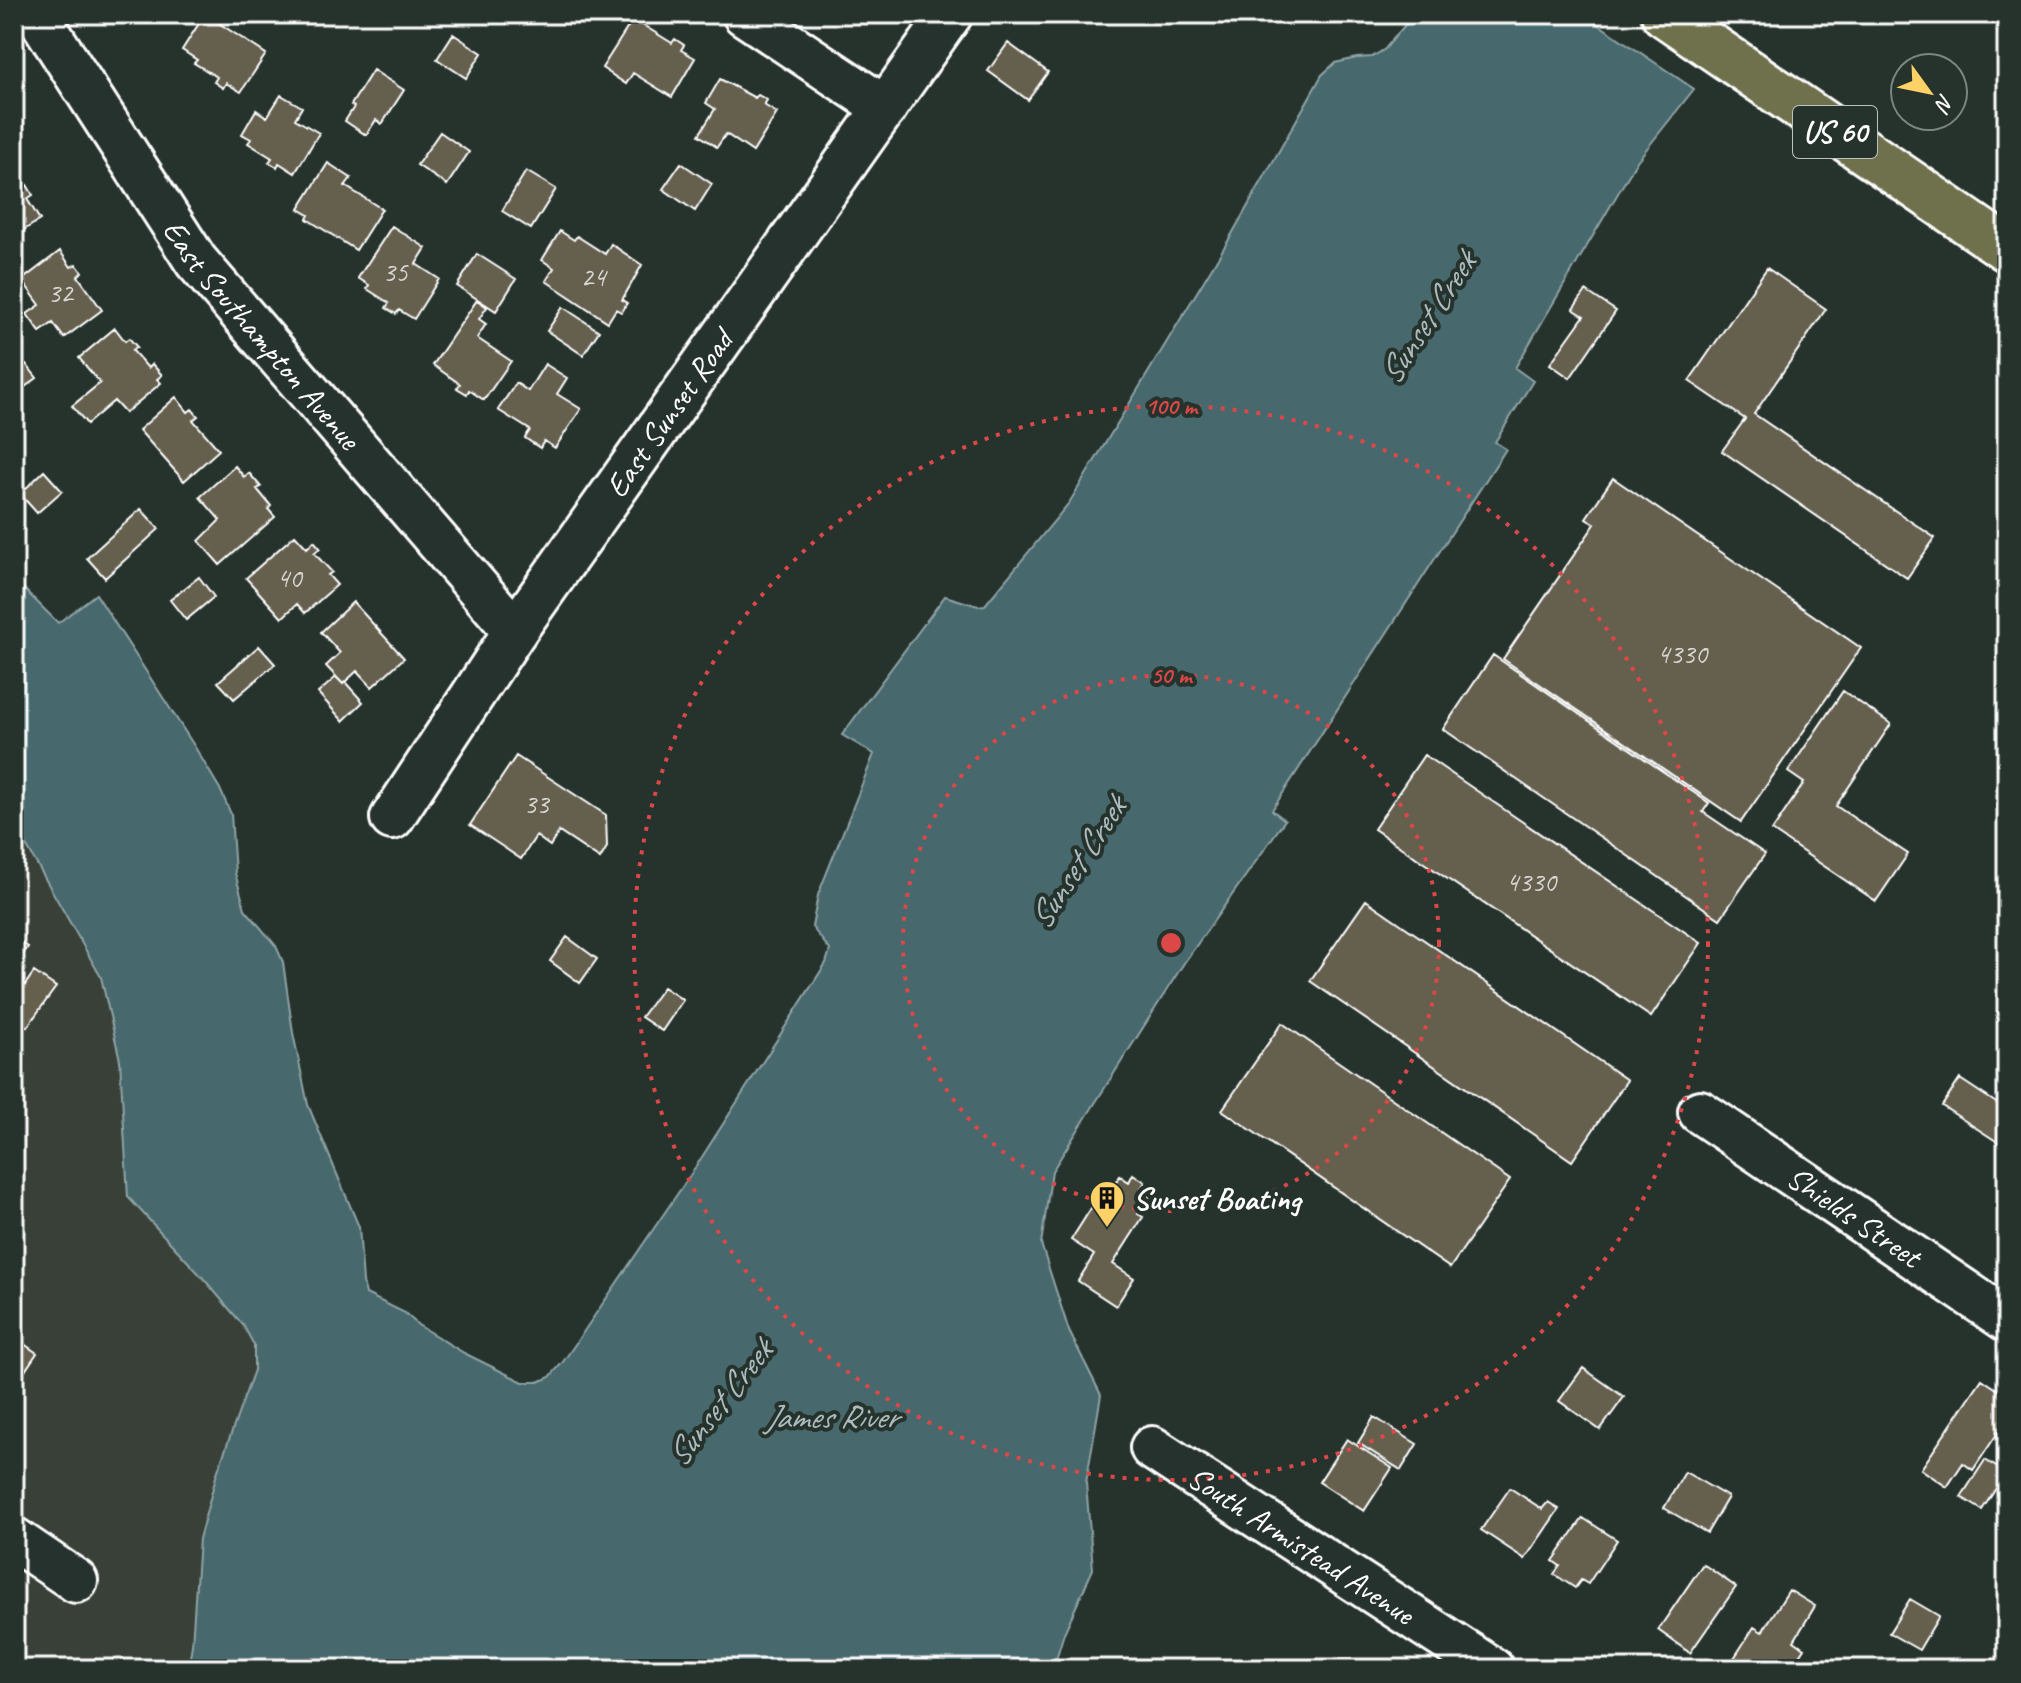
<svg xmlns="http://www.w3.org/2000/svg" width="2021" height="1683" font-family="Caveat,sans-serif">
<style>
.built{fill:#394037}
.water{fill:#46676c;stroke:#90a4a7;stroke-width:2}
.building{fill:#655e4e;stroke:#fff;stroke-width:2}
.lines{fill:none;stroke-linecap:round;stroke-linejoin:round}
.street-casing{stroke:#fff;stroke-width:48}
.primary-casing{stroke:#fff;stroke-width:50}
.street{stroke:#26332d;stroke-width:42}
.primary{stroke:#6e714b;stroke-width:44}
.ring{fill:none;stroke:#dc4848;stroke-width:4;stroke-dasharray:4 8}
.labels{text-anchor:middle;dominant-baseline:central;stroke-width:8;stroke-linejoin:round;paint-order:stroke}
.number-label{font-size:28px;fill:#d8d7d3}
.shield{fill:#26332d;stroke:#bec2c0;stroke-width:2}
.shield-label{font-size:30px;font-weight:bold;fill:#fff}
.street-label{font-size:32px;fill:#fff;stroke:#26332d}
.poi-label{font-size:32px;font-weight:bold;fill:#fff;stroke:#26332d;text-anchor:start}
.water-label{font-size:34px;font-style:italic;fill:#acbbbd;stroke:#26332d}
.centre{fill:#dc4848;stroke:#26332d;stroke-width:4}
.ring-label{font-size:24px;text-anchor:middle;font-weight:bold;fill:#dc4848;stroke:#26332d;stroke-width:8;stroke-linejoin:round;paint-order:stroke}
</style>
<rect width="100%" height="100%" fill="#26332d"/>
<filter id="ink" filterUnits="userSpaceOnUse"><feTurbulence type="fractalNoise" baseFrequency=".0125" numOctaves="2"/><feDisplacementMap in="SourceGraphic" scale="16" xChannelSelector="R" yChannelSelector="G"/><feConvolveMatrix kernelMatrix="1 2 1 2 8 2 1 2 1" color-interpolation-filters="sRGB"/></filter>
<g filter="url(#ink)">
<!-- built -->
<path class="built" d="M14 698 291 1292 211 1669H14Z"/>
<!-- water -->
<path class="water" d="M1414 14H1583L1694 89 1637 161 1515 368 1533 381 1495 442 1506 449 1272 810 1285 820 1184 963 1052 1171 1041 1244 1069 1331 1101 1395 1086 1483 1093 1569 1064 1633 1053 1669H188L192 1645 199 1539 217 1473 254 1370V1345L243 1325 203 1278 128 1197 120 1060 101 977 14 824V579L58 623 96 594 193 744 220 789 231 814 235 873 245 909 276 946 283 962 293 1033 308 1105 359 1227 363 1282 366 1294 405 1313 418 1325 464 1353 523 1382H538L550 1377 563 1362 693 1171 826 963 830 950 812 927 818 895 874 754 842 735 945 596 978 606 985 605 1069 503 1228 241 1322 75 1335 63 1357 58 1372 57 1385 49Z"/>
<!-- building -->
<path class="building" d="M205 14 266 54 241 92 226 83 223 88 214 82 217 77 194 63 197 60 182 50Z
M633 19 672 43 675 39 684 45 681 50 695 58 672 97 633 73 626 84 602 68Z
M453 34 482 53 466 78 437 59Z
M1008 43 1048 72 1028 100 988 71Z
M373 70 404 90 382 124 376 120 366 135 345 121 354 107 351 105Z
M720 79 755 98 758 95 767 100 764 105 777 113 753 152 726 134 717 147 699 135 715 109 706 103Z
M281 95 302 107 295 119 319 133 295 173 279 163 277 167 269 162 272 158 248 143 251 139 242 134 256 110 267 117Z
M440 132 469 152 447 185 417 165Z
M328 163 351 178 345 186 382 209 356 250 307 219 309 215 299 209Z
M681 163 712 184 695 211 663 189Z
M526 171 556 189 531 229 502 211Z
M14 179 21 189 27 185 33 195 27 199 40 220 14 236Z
M392 226 426 248 416 264 439 279 414 319 399 310 396 314 386 308 389 303 367 289 369 285 358 278Z
M560 231 574 240 577 236 605 254 611 244 642 265 622 300 627 303 621 312 616 309 608 322 546 281 554 268 542 260Z
M60 251 71 267 76 264 82 272 78 276 102 310 64 338 53 323 40 332 27 314 40 305 22 280Z
M477 254 516 279 496 311 457 286Z
M1767 268 1826 309 1754 414 1935 538 1907 578 1722 451 1745 419 1689 381Z
M1586 291 1616 311 1570 378 1550 364 1584 316 1573 309Z
M477 300 487 307 479 319 486 324 477 338 511 361 484 400 469 390 467 394 457 388 460 384 433 365Z
M563 307 599 331 583 355 547 331Z
M115 328 125 341 129 338 137 347 132 350 148 368 152 364 162 375 157 379 161 383 125 413 114 401 87 424 72 406 100 383 79 358Z
M16 358 22 366 26 364 37 378 14 395Z
M545 364 567 378 557 394 581 409 555 448 544 441 540 448 525 438 530 430 498 410 516 383 528 391Z
M176 397 188 412 192 409 198 416 193 420 219 450 184 481 139 430Z
M235 466 244 477 249 473 261 487 257 489 271 506 268 509 275 517 220 565 199 541 220 520 200 497Z
M44 471 62 491 37 513 20 494Z
M1613 478 1861 648 1741 822 1503 659 1595 524 1586 518Z
M141 509 159 529 105 578 87 558Z
M295 535 307 548 314 541 320 548 314 553 332 572 328 575 337 585 305 613 297 604 282 618 246 578Z
M199 577 214 597 186 620 170 600Z
M353 602 404 658 372 687 357 671 343 684 326 666 340 653 321 632Z
M259 646 275 664 234 699 218 682Z
M1493 655 1709 803 1703 812 1765 854 1720 919 1443 729Z
M336 677 343 684 345 682 363 702 343 721 318 693Z
M1843 691 1891 724 1836 806 1908 854 1876 901 1772 831 1804 783 1788 772Z
M1424 755 1701 943 1651 1017 1374 829Z
M516 756 606 815 607 847 600 859 559 832 550 846 536 836 521 859 470 825Z
M1366 900 1627 1080 1572 1161 1310 981Z
M14 937 28 947 14 966Z
M567 937 597 959 580 983 550 961Z
M34 972 56 987 27 1027 14 1017V1001Z
M663 987 683 1000 662 1031 641 1017Z
M1282 1023 1510 1180 1450 1268 1222 1110Z
M1960 1079 2007 1110V1148L1942 1106Z
M1133 1174 1145 1182 1141 1189 1150 1196 1138 1214 1143 1217 1113 1264 1134 1278 1116 1306 1078 1281 1094 1255 1071 1240 1102 1191 1108 1195 1120 1176 1129 1182Z
M14 1337 37 1353 14 1387Z
M1583 1368 1624 1397 1600 1430 1559 1401Z
M1982 1379 2007 1396V1419L1973 1470 1963 1463 1947 1487 1921 1469Z
M1374 1417 1417 1444 1401 1470 1358 1443Z
M1347 1439 1392 1468 1364 1511 1319 1482Z
M1985 1460 2006 1473 1982 1510 1961 1497Z
M1685 1472 1728 1497 1707 1533 1664 1508Z
M1510 1488 1542 1509 1548 1502 1559 1509 1525 1559 1481 1530Z
M1583 1518 1617 1540 1588 1584 1581 1580 1575 1588 1554 1574 1560 1566 1553 1561Z
M1703 1564 1736 1587 1690 1653 1658 1630Z
M1789 1590 1815 1606 1794 1641 1804 1648 1790 1669H1727L1754 1627 1762 1632Z
M1910 1599 1939 1616 1919 1650 1889 1633Z"/>
<g class="lines">
<!-- street casing -->
<g class="street-casing">
<g id="street">
<path id="s1" d="M37 14 196 261 515 631"/>
<path d="M744 14 885 108"/>
<path id="s2" d="M392 818 515 631 951 14"/>
<path id="s3" d="M1700 1112 2007 1320"/>
<path id="s4" d="M1152 1448 1492 1669"/>
<path d="M14 1539 76 1581"/>
</g>
</g>
<!-- primary casing -->
<g class="primary-casing">
<path id="primary" d="M1664 14 2007 249"/>
</g>
<!-- street -->
<use href="#street" class="street"/>
<!-- primary -->
<use href="#primary" class="primary"/>
</g>
</g>
<!-- distance rings -->
<g class="ring">
<circle cx="1171" cy="943" r="268"/>
<circle cx="1171" cy="943" r="537"/>
</g>
<!-- icons -->
<defs>
<g id="building-pin" transform="scale(1.8)"><path d="M0 17L-7.5 6A9.5 9.5 0 1 1 7.5 6Z" fill="#ffd166" stroke="#26332d"/><path d="M-4-6H4V6H1V3H-1V6H-4ZM-2.5-4.3h1.7v1.8h-1.7ZM.8-4.3h1.7v1.8H.8ZM-2.5-1h1.7V.8h-1.7ZM.8-1h1.7V.8H.8Z" fill="#111"/></g>
</defs>
<g fill-rule="evenodd">
<use href="#building-pin" x="1107" y="1198"/>
</g>
<g class="labels">
<!-- number labels -->
<g class="number-label">
<text x="395" y="271">35</text>
<text x="593" y="276">24</text>
<text x="60" y="292">32</text>
<text x="289" y="577">40</text>
<text x="1682" y="653">4330</text>
<text x="536" y="803">33</text>
<text x="1531" y="881">4330</text>
</g>
<!-- shield labels -->
<rect class="shield" x="1793" y="106" width="84" height="52" rx="6"/>
<g class="shield-label">
<text x="1835" y="132">US 60</text>
</g>
<!-- street labels -->
<g class="street-label">
<text stroke="none"><textPath href="#s1" startOffset="392">East Southampton Avenue</textPath></text>
<text stroke="none"><textPath href="#s2" startOffset="490">East Sunset Road</textPath></text>
<text stroke="none"><textPath href="#s3" startOffset="186">Shields Street</textPath></text>
<text stroke="none"><textPath href="#s4" startOffset="178">South Armistead Avenue</textPath></text>
</g>
<!-- poi labels -->
<g class="poi-label">
<text x="1133" y="1198">Sunset Boating</text>
</g>
<!-- water labels -->
<g class="water-label">
<text transform="translate(1427 318) rotate(-57)">Sunset Creek</text>
<text transform="translate(1077 863) rotate(-57)">Sunset Creek</text>
<text transform="translate(719 1403) rotate(-52)">Sunset Creek</text>
<text x="831" y="1416">James River</text>
</g>
</g>
<circle cx="1171" cy="943" r="12" class="centre"/>
<g class="ring-label">
<text x="1171" y="414">100 m</text>
<text x="1171" y="683">50 m</text>
</g>
<!-- margin -->
<rect width="2021" height="1683" fill="none" stroke="#26332d" stroke-width="48"/>
<rect x="24" y="24" width="1973" height="1635" fill="none" stroke="#fff" stroke-width="3" filter="url(#ink)"/>
<!-- north arrow -->
<g transform="translate(1929 92) rotate(123)"><circle r="38" fill="#26332d" stroke="#7d8581" stroke-width="2"/>
<path d="M0-6L14 30L0 20L-14 30Z" fill="#ffd166"/>
<text y="-12" font-size="22" font-weight="bold" text-anchor="middle" fill="#ffffff">N</text>
</g>
</svg>
